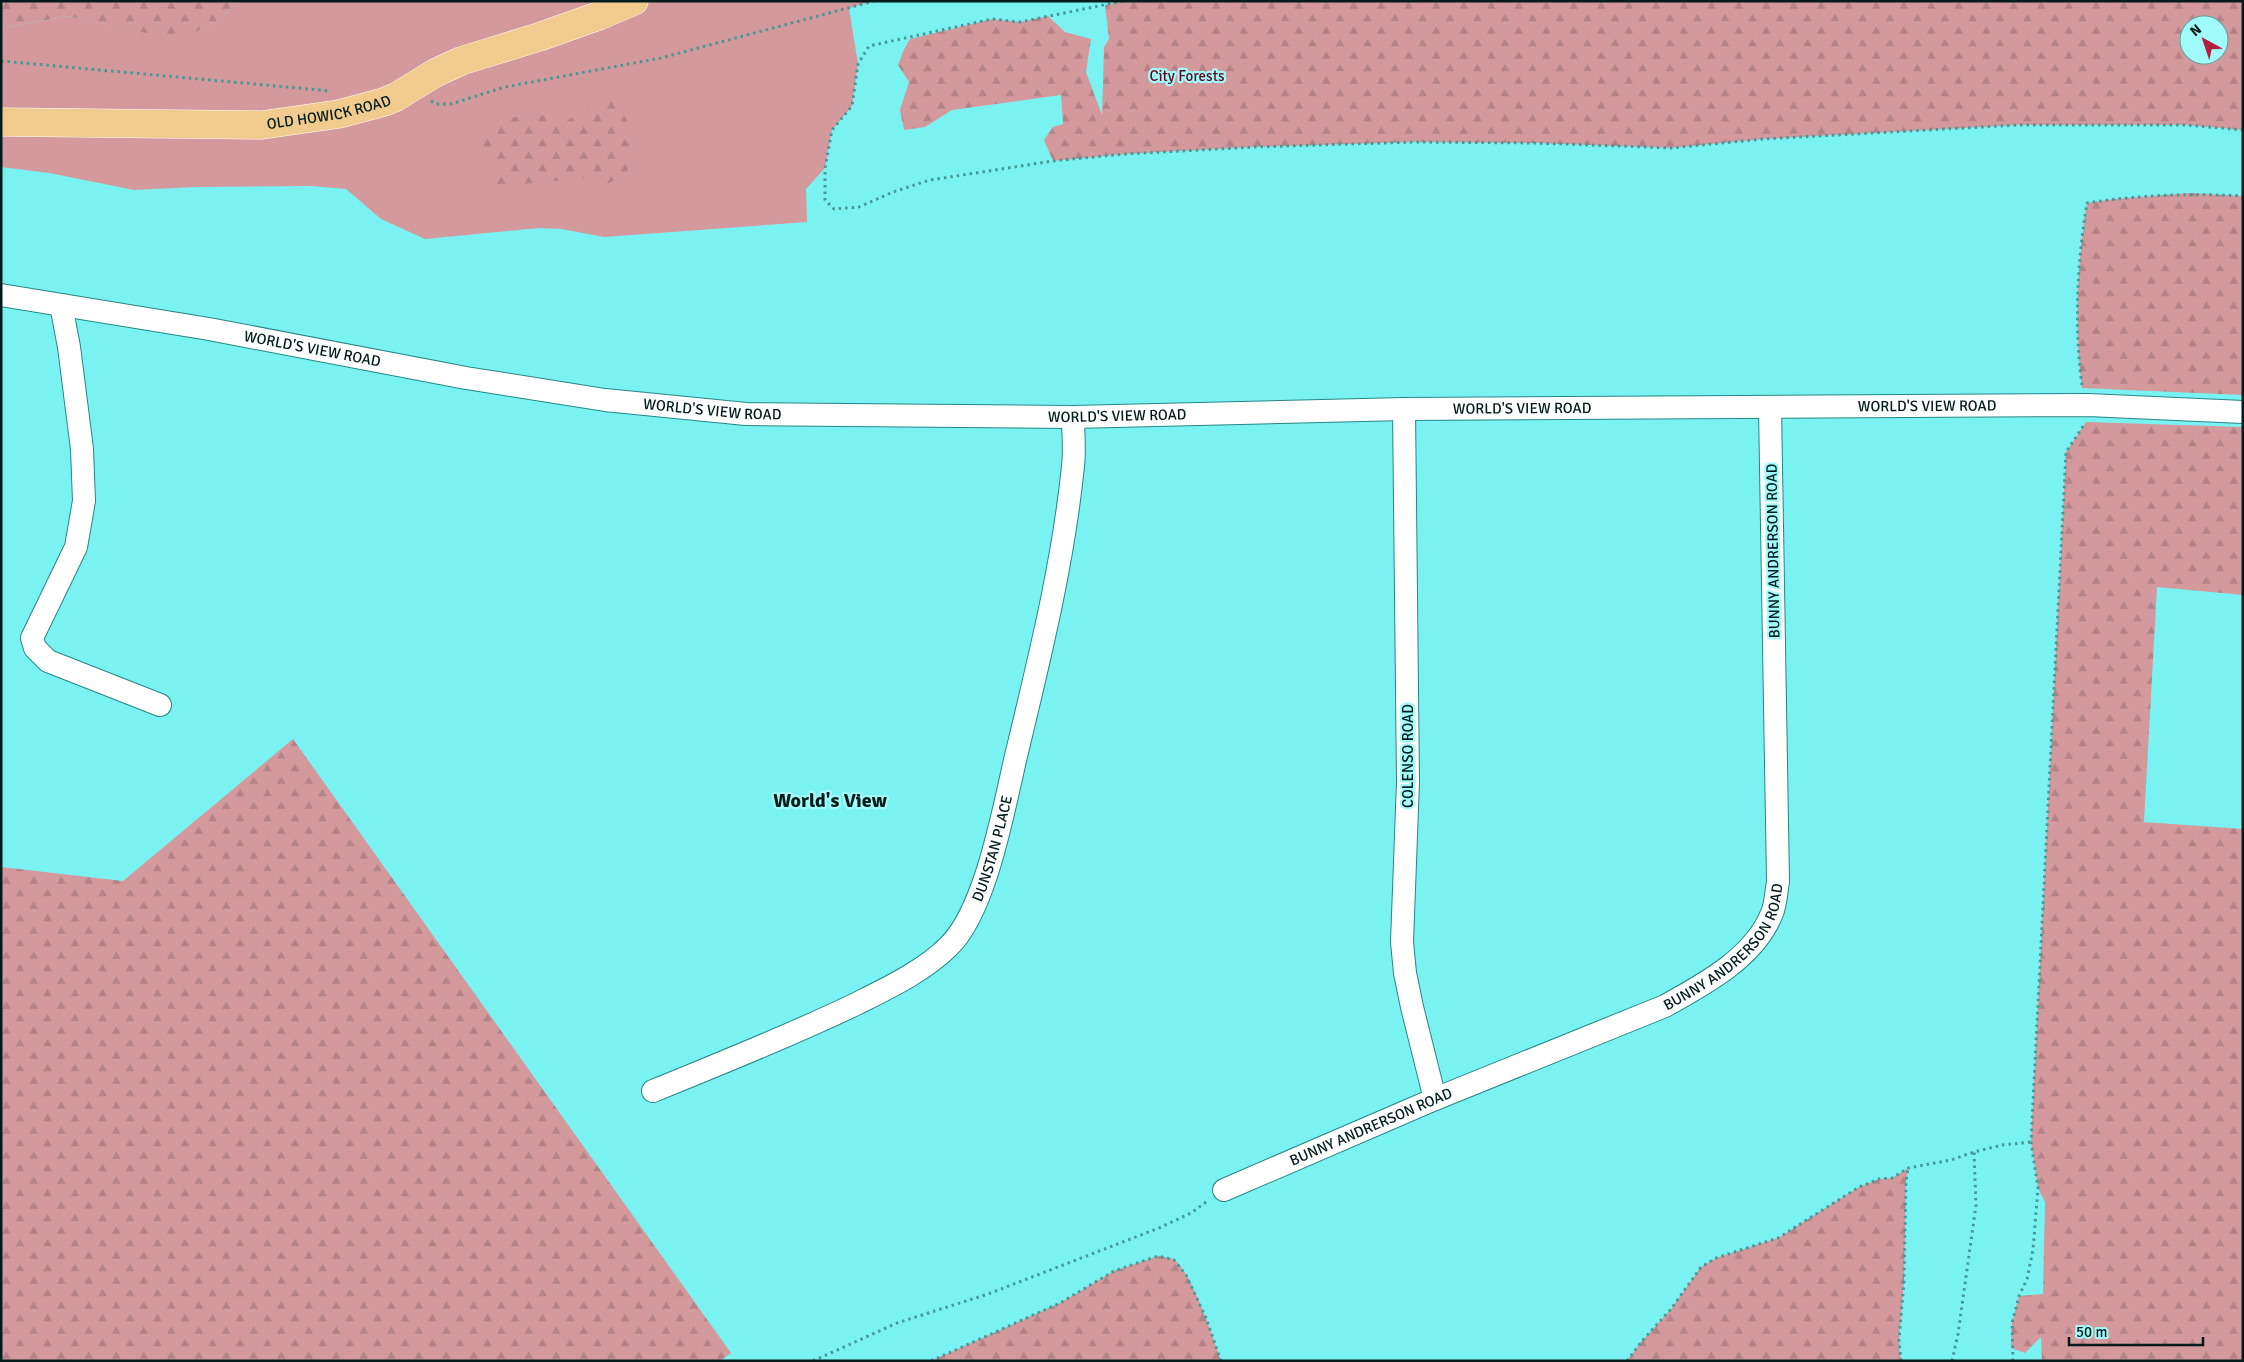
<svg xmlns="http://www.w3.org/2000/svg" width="2244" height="1362" font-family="Signika,sans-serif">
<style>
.green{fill:#d4999d}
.forest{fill:url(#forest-firs);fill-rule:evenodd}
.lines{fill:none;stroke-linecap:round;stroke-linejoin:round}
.minor-casing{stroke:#268686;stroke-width:24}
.major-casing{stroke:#fff;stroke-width:29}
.path{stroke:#489898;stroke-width:3;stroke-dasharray:2.5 4;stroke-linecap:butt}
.minor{stroke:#fff;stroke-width:22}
.major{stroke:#f1ca8e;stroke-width:28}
.labels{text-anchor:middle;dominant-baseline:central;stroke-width:4.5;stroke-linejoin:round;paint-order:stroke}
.park-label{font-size:15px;fill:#5f0a1e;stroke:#a2fbfb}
.street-label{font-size:15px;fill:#021b1b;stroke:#a2fbfb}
.district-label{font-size:20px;font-weight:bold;fill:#021b1b;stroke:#a2fbfb}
</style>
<defs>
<pattern id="forest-firs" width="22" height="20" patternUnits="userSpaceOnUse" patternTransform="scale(1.25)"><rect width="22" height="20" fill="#d4999d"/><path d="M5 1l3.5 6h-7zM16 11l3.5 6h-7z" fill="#b48387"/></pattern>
</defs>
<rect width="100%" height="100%" fill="#7bf2f2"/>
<!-- green -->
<path class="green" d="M237 1H874L849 8 858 64 852 106 832 130 825 168 806 189 807 222 604 237 561 229 539 228 425 239 381 219 346 189 311 186 196 187 134 190 49 173 1 167V28L68 16 178 39 221 20Z"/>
<!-- forest -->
<path class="forest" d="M1 1H237L221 20 178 40 68 16 1 28Z
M1123 1H2243V130L2186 125H2019L1763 139 1671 148 1536 143 1416 142 1255 147 1125 154 1053 161 1044 140 1053 127 1063 124 1061 95 952 110 925 127 904 130 900 110 909 82 898 65 904 49 910 39 992 19 1020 22 1048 16 1065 32 1091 39 1086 72 1102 115 1104 47 1109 39 1105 5ZM2189 25H2219V55H2189Z
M608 95C633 124 640 136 626 174L607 184 585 178 492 187 490 164 477 153 479 141 514 117 542 115 565 122Z
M2190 193 2243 196V395L2082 388C2074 328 2077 263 2087 203L2114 199Z
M2086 422 2243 427V595L2157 587 2144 822 2243 829V1361H2042L2041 1337 2025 1353 2011 1348 2012 1323 2019 1296 2043 1294 2045 1202 2038 1188 2031 1142 2066 452Z
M293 739 731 1353 720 1361H1V867L123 881Z
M1908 1168 1906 1182 1904 1281 1899 1340 1901 1361H1627L1642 1341 1671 1309 1701 1267 1716 1258 1778 1238 1859 1187 1879 1179 1892 1178Z
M1158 1256C1162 1257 1169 1257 1173 1259 1191 1269 1214 1340 1221 1361H931L1060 1303 1114 1271Z"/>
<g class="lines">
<!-- minor casing -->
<g class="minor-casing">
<g id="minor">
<path id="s1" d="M1 295 209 329 466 378 605 400 746 414 1073 417 1404 409 2088 405 2243 412"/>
<path d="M61 305 69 347 82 449 84 501 76 547 32 638 35 648 48 661 160 705"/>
<path d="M1404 409 1408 782 1402 942 1405 973 1412 1007 1435 1099"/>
<path id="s2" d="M653 1091C721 1063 790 1036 856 1004 888 988 924 971 949 946 986 910 1004 807 1016 756 1039 660 1063 565 1073 466 1075 450 1073 433 1073 417"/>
<path id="s3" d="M1224 1190 1435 1099 1665 1006C1705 984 1755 957 1772 913 1776 904 1776 892 1778 882L1770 407"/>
</g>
</g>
<!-- major casing -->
<g class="major-casing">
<g id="major">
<path id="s4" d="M1 122 262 125 339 114 384 102 396 97 435 73 461 61 539 37 601 15 634 1"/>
</g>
</g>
<!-- path -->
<path class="path" d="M1123 1 1020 22 992 19 869 46 858 64 852 106 832 130 825 168V200L834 209 859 207 893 192 930 180 1053 161 1125 154 1255 147 1416 142 1536 143 1671 148 1763 139 2019 125H2186L2243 130
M1 61 331 91
M431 101 436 104H451L505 87 661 58 874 1
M2082 385C2074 327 2077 262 2087 203 2139 195 2190 193 2243 196
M813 1361 897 1323 988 1294 1159 1228 1191 1213 1209 1200
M931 1361 1060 1303 1114 1271 1158 1256 1174 1260 1186 1275 1206 1318 1221 1361
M1627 1361 1642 1341 1671 1309 1701 1267 1716 1258 1778 1238 1859 1187 1879 1179 1892 1178 1908 1168 1951 1160 1974 1152 2002 1145 2031 1142
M1901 1361 1899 1340 1904 1281 1906 1182 1908 1168
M1952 1361 1958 1334 1976 1205 1974 1152
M2013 1361 2012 1323 2019 1296 2027 1279 2033 1250 2038 1188 2031 1142 2066 452 2084 425"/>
<!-- minor -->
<use href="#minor" class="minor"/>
<!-- major -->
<use href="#major" class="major"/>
</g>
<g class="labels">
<!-- park labels -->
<g class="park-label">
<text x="1187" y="76">City Forests</text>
</g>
<!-- street labels -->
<g class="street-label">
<text stroke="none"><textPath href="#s4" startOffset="329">OLD HOWICK ROAD</textPath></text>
<text stroke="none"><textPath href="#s1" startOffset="316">WORLD'S VIEW ROAD</textPath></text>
<text stroke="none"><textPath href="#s1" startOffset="1936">WORLD'S VIEW ROAD</textPath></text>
<text stroke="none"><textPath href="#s1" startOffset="1531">WORLD'S VIEW ROAD</textPath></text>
<text stroke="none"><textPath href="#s1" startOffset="721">WORLD'S VIEW ROAD</textPath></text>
<text stroke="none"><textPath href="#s1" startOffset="1126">WORLD'S VIEW ROAD</textPath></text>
<text transform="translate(1773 551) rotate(-91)">BUNNY ANDRERSON ROAD</text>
<text transform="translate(1408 756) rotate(-90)">COLENSO ROAD</text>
<text stroke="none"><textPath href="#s2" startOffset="439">DUNSTAN PLACE</textPath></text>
<text stroke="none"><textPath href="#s3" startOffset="565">BUNNY ANDRERSON ROAD</textPath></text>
<text stroke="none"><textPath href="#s3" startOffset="160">BUNNY ANDRERSON ROAD</textPath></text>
</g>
<!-- district labels -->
<g class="district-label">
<text x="830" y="800">World's View</text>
</g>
</g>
<!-- border -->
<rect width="2244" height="1362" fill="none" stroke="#021b1b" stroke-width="5"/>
<!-- north arrow -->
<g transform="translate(2204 40) rotate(320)"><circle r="24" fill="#a2fbfb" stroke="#62a1a1"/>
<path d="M0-4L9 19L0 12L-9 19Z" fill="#b11e40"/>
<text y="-8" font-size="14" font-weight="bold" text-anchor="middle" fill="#021b1b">N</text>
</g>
<!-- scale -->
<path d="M2069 1337v8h134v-8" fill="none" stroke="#021b1b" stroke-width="2.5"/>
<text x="2076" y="1337" font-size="15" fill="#021b1b" stroke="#a2fbfb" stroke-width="4" paint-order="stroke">50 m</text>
</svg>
